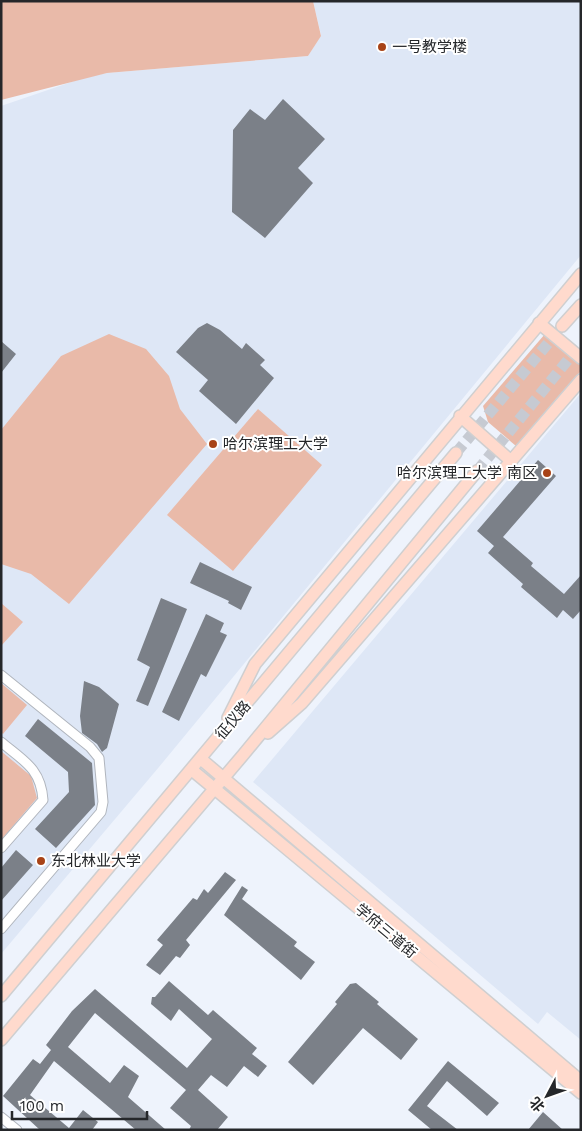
<svg xmlns="http://www.w3.org/2000/svg" width="582" height="1131" font-family="'Work Sans','Noto Sans SC',sans-serif">
<style>
.built{fill:#dee7f6}
.green{fill:#e9baa9}
.building{fill:#7b8088}
.lines{fill:none;stroke-linecap:round;stroke-linejoin:round}
.major-tunnel{stroke:#c6cad2;stroke-width:11;stroke-dasharray:11 5.5;stroke-linecap:butt}
.minor-casing{stroke:#b0b5bd;stroke-width:11}
.major-casing{stroke:#cfcfd0;stroke-width:14}
.minor{stroke:#fff;stroke-width:9}
.major{stroke:#ffdacd;stroke-width:11}
.poi-dot{fill:#a84317;stroke:#fff;stroke-width:2}
.labels{text-anchor:middle;dominant-baseline:central;stroke-width:4;stroke-linejoin:round;paint-order:stroke}
.poi-label{font-size:15px;fill:#25272a;stroke:#fff;text-anchor:start}
.street-label{font-size:15px;fill:#25272a;stroke:#fff}
</style>
<rect width="100%" height="100%" fill="#eef3fc"/>
<!-- built -->
<path class="built" d="M313 1H581V255L159 767 1 954V106L86 77 107 73 308 56 321 35Z
M581 393V1040L547 1012 538 1024 253 782Z"/>
<!-- green -->
<path class="green" d="M1 1H313L321 36 308 56 107 73 1 100Z
M109 334 146 349 169 376 180 409 207 444 69 604 31 574 1 564V430L61 356Z
M545 334 581 365V371L516 446 488 422 483 406Z
M258 409 322 465 233 571 167 515Z
M1 603 23 622 1 646Z
M1 683 27 705 3 734 1 732Z
M1 751 31 776 37 798 1 840Z"/>
<!-- building -->
<path class="building" d="M283 99 325 139 298 168 313 183 265 238 232 212 233 130 250 109 265 120Z
M207 323 220 330 242 349 246 343 265 360 260 365 274 378 236 424 199 391 208 380 176 352 198 328Z
M1 341 16 354 1 373Z
M538 460 556 476 503 537 533 563 531 566 564 594 581 575V610L573 619 563 610 557 618 521 587 523 584 488 553 494 546 477 531Z
M200 562 252 587 241 610 228 603 229 601 190 583Z
M161 598 187 609 148 706 136 701 150 667 137 660Z
M206 614 224 623 220 632 227 635 206 677 201 674 179 721 162 712Z
M84 681 99 687 119 704 107 748 102 752 97 744 82 733 80 716Z
M38 719 92 763 95 805 56 848 35 829 69 792 68 772 25 736Z
M16 850 33 865 1 901V868Z
M225 872 236 880 186 940 190 945 180 958 176 956 160 975 146 965 163 945 157 940 193 898 197 900 204 889 208 893Z
M242 886 248 890 242 899 297 942 294 946 315 962 301 980 224 915Z
M169 981 208 1015 213 1010 257 1048 252 1054 267 1066 258 1077 244 1066 227 1087 211 1075 198 1090 228 1117 217 1130H189L191 1126 170 1108 186 1090 95 1013 68 1047 110 1083 124 1065 139 1076 128 1097 166 1130H136L54 1061 30 1095 69 1128 83 1110 98 1122 92 1130H40L3 1096 33 1059 40 1064 51 1050 46 1045 72 1011 95 989 187 1068 212 1039 179 1009 171 1021 151 1004 152 997H155Z
M356 983 379 1002 377 1004 418 1039 401 1060 363 1028 313 1085 288 1062 337 1004 335 1002 350 984Z
M448 1061 499 1103 487 1116 447 1081 427 1106 458 1130H432L408 1110Z
M543 1112 563 1130H528Z"/>
<g class="lines">
<!-- major-tunnel -->
<path class="major-tunnel" d="M456 453 560 329
M477 471 581 344"/>
<!-- minor casing -->
<g class="minor-casing">
<path id="minor" d="M1 675 90 747 99 758 103 802 101 812 1 929
M1 742C24 761 41 769 43 800L1 848
M1 1117 17 1130"/>
</g>
<!-- major casing -->
<g class="major-casing">
<path id="major" d="M539 323 581 358
M562 326 581 305
M460 416 511 461
M228 718 255 664 581 274
M268 733 302 703 581 380
M201 759 581 1081
M192 770 581 1093
M1 996 456 453
M1 1040 243 755 477 471"/>
</g>
<!-- minor -->
<use href="#minor" class="minor"/>
<!-- major -->
<use href="#major" class="major"/>
</g>
<!-- markers -->
<g class="poi-dot">
<circle cx="382" cy="47" r="5"/>
<circle cx="213" cy="444" r="5"/>
<circle cx="547" cy="473" r="5"/>
<circle cx="41" cy="861" r="5"/>
</g>
<g class="labels">
<!-- poi labels -->
<g class="poi-label">
<text x="392" y="47">一号教学楼</text>
<text x="223" y="444">哈尔滨理工大学</text>
<text x="537" y="473" text-anchor="end">哈尔滨理工大学 南区</text>
<text x="51" y="861">东北林业大学</text>
</g>
<!-- street labels -->
<g class="street-label">
<text transform="translate(233 720) rotate(-50)">征仪路</text>
<text transform="translate(386 931) rotate(40)">学府三道街</text>
</g>
</g>
<!-- border -->
<rect width="582" height="1131" fill="none" stroke="#25272a" stroke-width="5"/>
<!-- north arrow -->
<g transform="translate(547 1096) rotate(229)" stroke="#ffffff" stroke-width="4" paint-order="stroke">
<path d="M0-4L9 19L0 12L-9 19Z" fill="#25272a"/>
<text y="-8" font-size="14" font-weight="bold" text-anchor="middle" fill="#25272a">北</text>
</g>
<!-- scale -->
<path d="M12 1111v8h135v-8" fill="none" stroke="#25272a" stroke-width="2.5"/>
<text x="20" y="1111" font-size="15" fill="#25272a" stroke="#ffffff" stroke-width="4" paint-order="stroke">100 m</text>
</svg>
